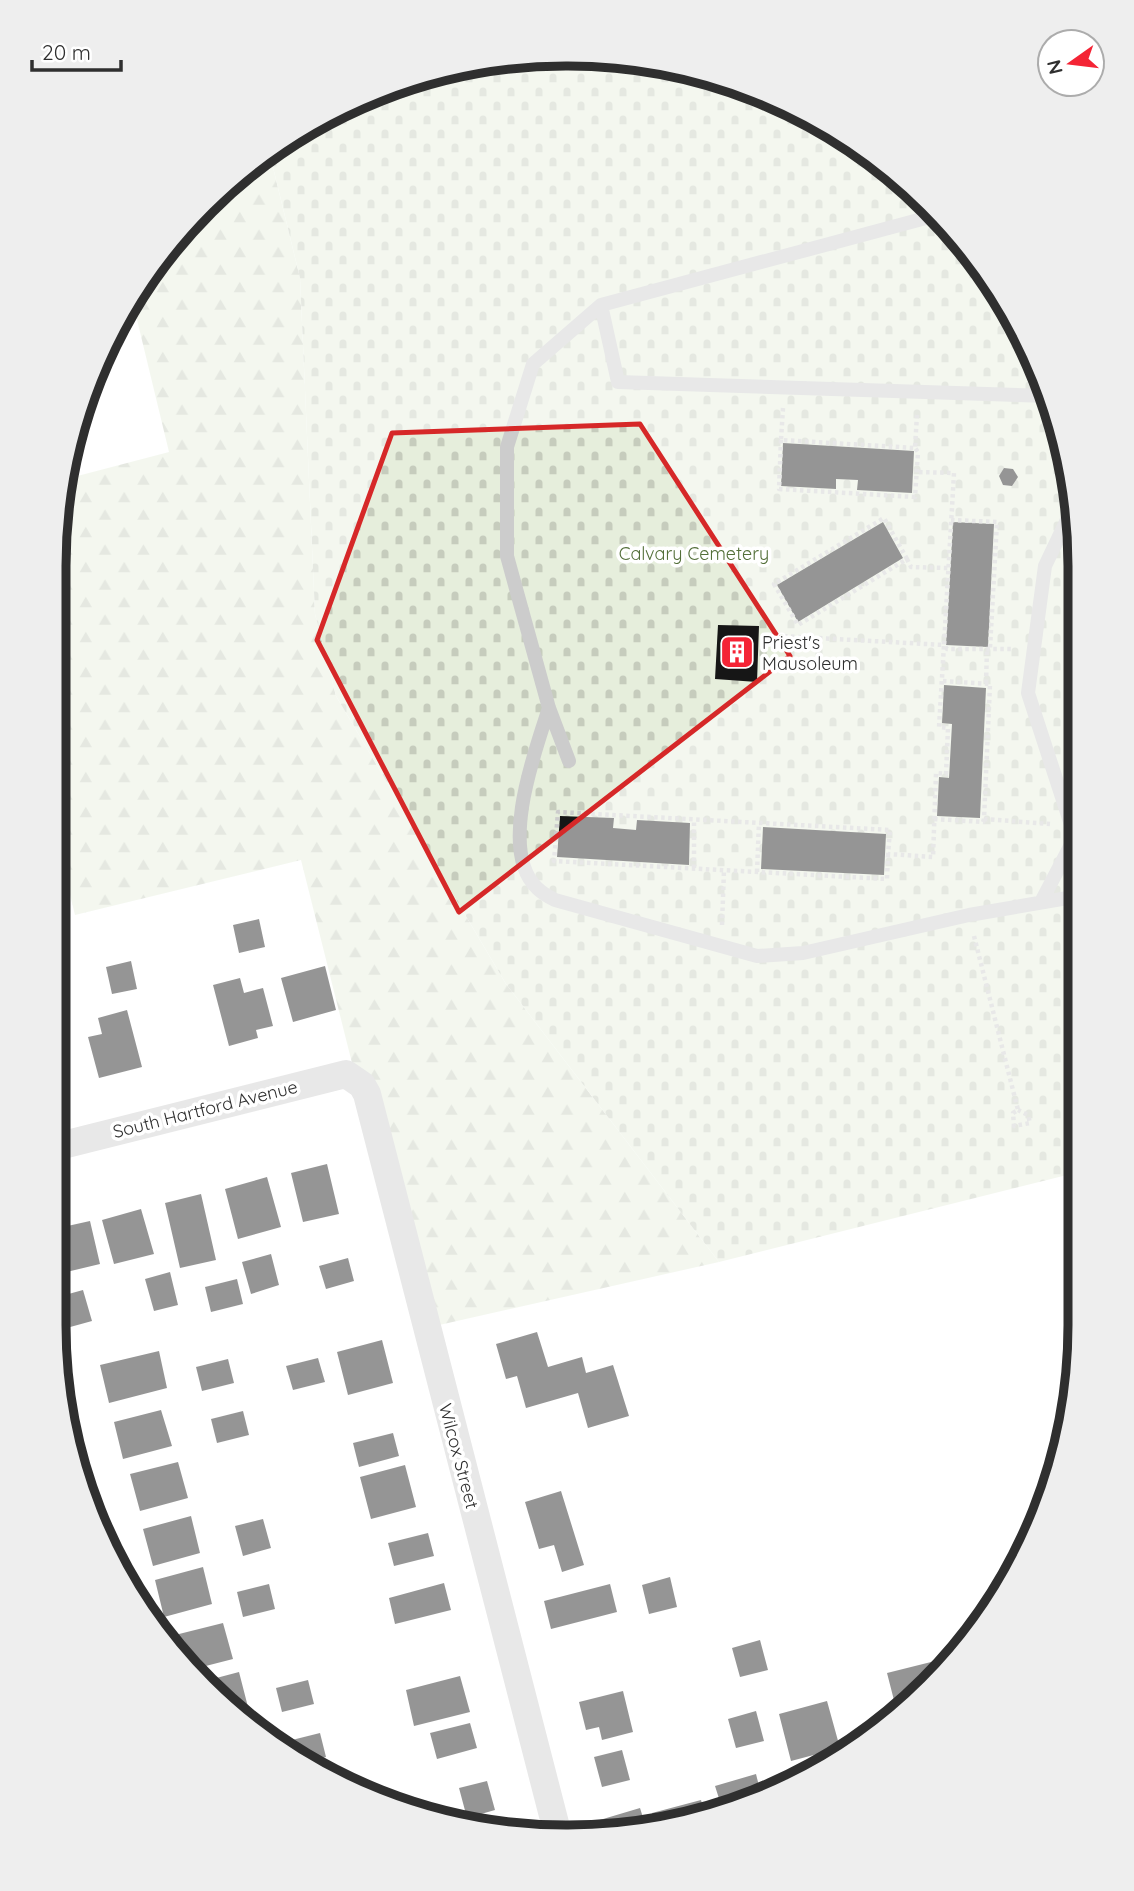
<svg xmlns="http://www.w3.org/2000/svg" width="1134" height="1891" font-family="Quicksand,sans-serif">
<style>
.forest{fill:url(#forest-firs)}
.cemetery{fill:url(#cemetery-stones)}
.building{fill:#161616}
.lines{fill:none;stroke-linecap:round;stroke-linejoin:round}
.path{stroke:#ccc;stroke-width:4.5;stroke-dasharray:3.5 3.5;stroke-linecap:butt}
.service{stroke:#ccc;stroke-width:14}
.minor{stroke:#ccc;stroke-width:28}
.marked{fill:none;stroke:#d62828;stroke-width:5;stroke-linejoin:round}
.labels{text-anchor:middle;dominant-baseline:central;stroke-width:7;stroke-linejoin:round;paint-order:stroke}
.park-label{font-size:18px;fill:#536f39;stroke:#fff}
.poi-label{font-size:18px;fill:#2f2f2f;stroke:#fff;text-anchor:start}
.street-label{font-size:18px;fill:#2f2f2f;stroke:#fff}
.rim{fill:none;stroke:#2f2f2f;stroke-width:9}
</style>
<defs>
<pattern id="forest-firs" width="22" height="20" patternUnits="userSpaceOnUse" patternTransform="scale(1.75)"><rect width="22" height="20" fill="#e6eedc"/><path d="M5 1l3.5 6h-7zM16 11l3.5 6h-7z" fill="#c6ccbd"/></pattern>
<pattern id="cemetery-stones" width="16" height="16" patternUnits="userSpaceOnUse" patternTransform="scale(1.75)"><rect width="16" height="16" fill="#e6eedc"/><path d="M2 7V4a2 2 0 0 1 4 0v3zM10 15v-3a2 2 0 0 1 4 0v3z" fill="#c6ccbd"/></pattern>
</defs>
<rect width="100%" height="100%" fill="#fff"/>
<!-- forest -->
<path class="forest" d="M269 151 300 278 315 614 336 696 506 984 719 1262 426 1328 356 1079 301 860 75 915 55 834V533L66 479 169 452 132 299 141 282 205 204Z"/>
<!-- cemetery -->
<path class="cemetery" d="M567 54 667 64 764 93 852 141 952 229 1011 311 1053 403 1079 533V1172L719 1262 506 984 336 696 315 614 300 278 269 151 282 140 371 93 467 64Z"/>
<!-- building -->
<path class="building" d="M783 443 914 451 912 493 857 490 858 480 836 479V489L781 486Z
M1004 468 1013 469 1018 477 1012 486 1003 485 999 476Z
M883 522 903 558 798 622 777 585Z
M953 522 994 524 988 647 946 645Z
M718 625 759 626 757 682 715 679Z
M944 685 986 688 980 818 937 816 939 777 949 778 952 724 942 723Z
M560 816 614 818 613 828 636 830 637 820 690 823 689 865 557 857Z
M763 827 886 834 884 875 761 869Z
M259 919 265 947 239 953 233 925Z
M131 961 137 989 112 994 106 967Z
M325 966 336 1010 293 1022 281 978Z
M240 978 244 993 263 988 273 1026 256 1030 258 1038 229 1046 213 985Z
M127 1010 142 1067 99 1078 88 1037 102 1034 98 1018Z
M55 1039 66 1082 55 1085Z
M327 1164 339 1214 303 1222 291 1173Z
M267 1177 281 1227 238 1239 225 1189Z
M201 1194 216 1260 180 1268 165 1203Z
M141 1209 154 1254 114 1264 102 1220Z
M90 1221 100 1264 54 1275V1229Z
M271 1254 279 1285 251 1294 242 1262Z
M348 1258 354 1281 326 1289 319 1266Z
M170 1272 178 1305 154 1311 145 1279Z
M237 1279 243 1304 211 1312 205 1287Z
M83 1290 92 1321 63 1329 54 1298Z
M537 1332 548 1367 582 1357 586 1373 613 1365 629 1416 588 1428 578 1393 526 1408 517 1376 506 1379 496 1344Z
M382 1340 393 1383 348 1395 337 1352Z
M159 1351 167 1388 109 1403 100 1365Z
M318 1358 325 1382 293 1390 286 1366Z
M228 1359 234 1383 202 1391 196 1367Z
M161 1410 172 1446 123 1459 114 1422Z
M243 1411 249 1435 217 1443 211 1419Z
M393 1433 399 1456 359 1467 353 1443Z
M178 1462 188 1498 140 1511 130 1474Z
M405 1465 416 1507 371 1519 360 1477Z
M561 1491 584 1565 562 1572 554 1545 539 1549 525 1502Z
M191 1516 200 1553 153 1566 143 1529Z
M263 1519 271 1548 243 1556 235 1526Z
M428 1533 434 1556 394 1566 388 1543Z
M203 1567 212 1604 164 1617 155 1580Z
M670 1577 677 1607 649 1614 642 1585Z
M444 1583 451 1610 395 1624 389 1598Z
M269 1584 275 1609 243 1617 237 1592Z
M610 1584 617 1612 551 1629 544 1601Z
M223 1623 233 1659 194 1669 181 1656 175 1635Z
M760 1640 768 1670 740 1677 732 1648Z
M947 1658 897 1712 887 1673Z
M239 1672 248 1707 234 1710 205 1681Z
M460 1676 470 1712 414 1726 406 1690Z
M308 1680 314 1704 282 1712 276 1688Z
M623 1691 633 1732 602 1740 599 1727 586 1730 579 1702Z
M827 1701 840 1748 791 1761 779 1714Z
M756 1711 764 1741 736 1748 728 1719Z
M470 1723 477 1748 437 1759 430 1733Z
M320 1733 326 1757 311 1761 291 1750 288 1741Z
M622 1750 630 1780 602 1787 594 1757Z
M756 1774 761 1794 731 1810 723 1811 715 1786Z
M487 1781 495 1810 467 1818 459 1788Z
M701 1800 705 1814 654 1822 652 1813Z
M640 1808 645 1824 596 1832 593 1822Z"/>
<g class="lines">
<!-- path -->
<path class="path" d="M783 408 781 440 915 448 917 414
M781 440 779 489 915 497 918 452 915 448
M951 520 997 522 990 648
M907 559 884 518 774 584 798 625 907 559 911 567 948 568
M763 635 944 645 954 473 917 472
M986 683 987 649
M934 819 983 822 984 819 990 684 942 681
M984 819 1050 824
M888 854 887 879 554 861 558 812 890 830 888 854 933 857 936 773 946 774 948 728 939 727 944 645 947 649H1011
M694 868V820
M757 872 759 823
M722 925 724 870
M974 936 1018 1110 1013 1113 1014 1126 1030 1123 1028 1115 1018 1110"/>
<!-- service -->
<path class="service" d="M601 305 618 382 1050 396
M1073 507 1045 566 1028 693 1075 837 1079 840
M549 708C535 751 498 851 537 888 542 893 549 897 555 900L757 956 803 953 969 915 1079 896
M569 761 549 708 507 556V447L533 364 601 305 937 215
M1041 902 1075 837"/>
<!-- minor -->
<path class="minor" d="M55 1147 346 1074 362 1085 367 1094 558 1835"/>
</g>
<!-- marked area -->
<path d="M0 0H1134V1891H0ZM640 424 790 656 459 912 317 640 392 433Z" fill="#fff" fill-opacity=".55" fill-rule="evenodd"/>
<path class="marked" d="M640 424 790 656 459 912 317 640 392 433Z"/>
<!-- icons -->
<defs>
<g id="building-square" transform="scale(1.75)"><rect x="-9" y="-9" width="18" height="18" rx="4" fill="#f42435" stroke="#fff"/><path d="M-4-6H4V6H1V3H-1V6H-4ZM-2.5-4.3h1.7v1.8h-1.7ZM.8-4.3h1.7v1.8H.8ZM-2.5-1h1.7V.8h-1.7ZM.8-1h1.7V.8H.8Z" fill="#fff"/></g>
</defs>
<g fill-rule="evenodd">
<use href="#building-square" x="737" y="652"/>
</g>
<g class="labels">
<!-- park labels -->
<g class="park-label">
<text x="694" y="553">Calvary Cemetery</text>
</g>
<!-- poi labels -->
<g class="poi-label">
<text x="762" y="642">Priest's<tspan x="762" dy="21">Mausoleum</tspan></text>
</g>
<!-- street labels -->
<g class="street-label">
<text transform="translate(205 1109) rotate(-14)">South Hartford Avenue</text>
<text transform="translate(459 1456) rotate(75)">Wilcox Street</text>
</g>
</g>
<!-- crop -->
<path d="M0 0H1134V1891H0ZM566 66H568A500 500 0 0 1 1068 566V1325A500 500 0 0 1 568 1825H566A500 500 0 0 1 66 1325V566A500 500 0 0 1 566 66Z" fill="#eee" fill-rule="evenodd"/>
<path class="rim" d="M566 66H568A500 500 0 0 1 1068 566V1325A500 500 0 0 1 568 1825H566A500 500 0 0 1 66 1325V566A500 500 0 0 1 566 66Z"/>
<!-- north arrow -->
<g transform="translate(1071 63) rotate(256)"><circle r="33" fill="#ffffff" stroke="#acacac" stroke-width="2"/>
<path d="M0-5L12 26L0 18L-12 26Z" fill="#f42435"/>
<text y="-10" font-size="19" font-weight="bold" text-anchor="middle" fill="#2f2f2f">N</text>
</g>
<!-- scale -->
<path d="M32 60v10h89v-10" fill="none" stroke="#2f2f2f" stroke-width="3.5"/>
<text x="42" y="60" font-size="21" fill="#2f2f2f" stroke="#ffffff" stroke-width="5" paint-order="stroke">20 m</text>
</svg>
